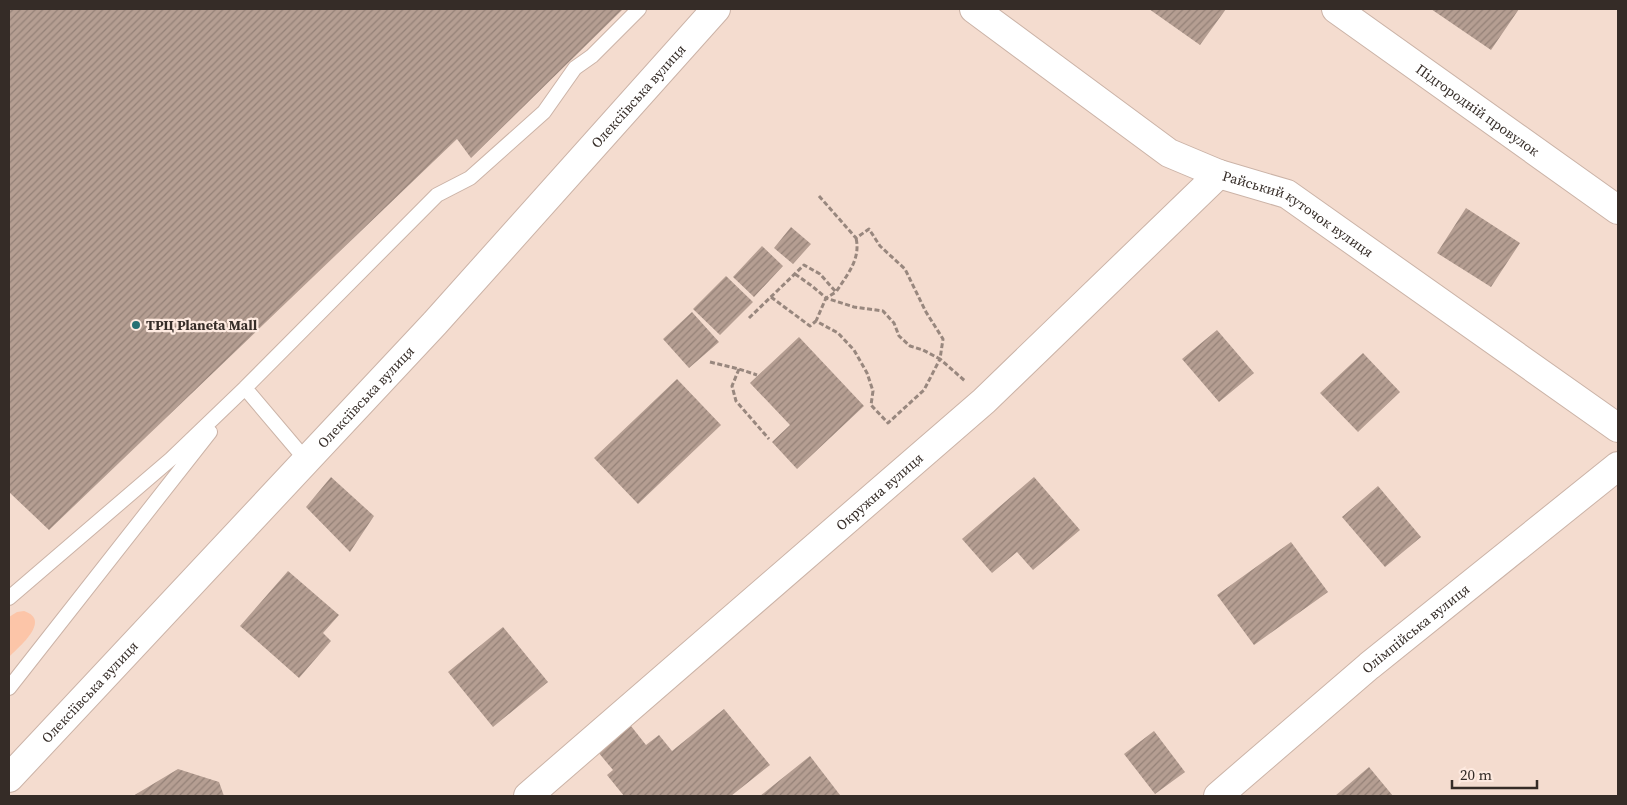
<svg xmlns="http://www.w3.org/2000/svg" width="1627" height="805" font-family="'Source Serif 4',serif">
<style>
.grass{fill:#fcc5a8}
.building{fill:url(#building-hatch)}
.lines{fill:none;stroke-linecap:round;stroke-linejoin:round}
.lane-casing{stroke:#cbb3a7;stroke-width:16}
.street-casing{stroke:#cbb3a7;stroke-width:30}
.path{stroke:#98877e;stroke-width:3;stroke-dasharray:5 2.5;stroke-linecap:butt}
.lane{stroke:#fff;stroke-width:14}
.street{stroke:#fff;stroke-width:28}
.poi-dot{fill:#267174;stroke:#feeae0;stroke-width:2}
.labels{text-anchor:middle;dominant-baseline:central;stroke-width:4.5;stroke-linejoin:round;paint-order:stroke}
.street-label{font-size:14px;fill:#352c27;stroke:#feeae0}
.poi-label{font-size:14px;font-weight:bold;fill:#352c27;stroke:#feeae0;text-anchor:start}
</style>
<defs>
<pattern id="building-hatch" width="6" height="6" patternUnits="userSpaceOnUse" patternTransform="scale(1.25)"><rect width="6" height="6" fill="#b59e92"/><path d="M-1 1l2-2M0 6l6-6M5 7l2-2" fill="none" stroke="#948177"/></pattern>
</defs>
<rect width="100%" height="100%" fill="#f4dccf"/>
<!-- grass -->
<path class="grass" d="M24 611C52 620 19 647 9 657V617L17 612Z"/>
<!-- building -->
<path class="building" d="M9 9H623L471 158 457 139 49 530 9 492Z
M1149 9H1226L1200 45Z
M1431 9H1519L1491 50Z
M1466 208 1520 243 1491 287 1437 253Z
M791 227 811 244 793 264 774 248Z
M762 246 783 266 754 297 733 277Z
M726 276 753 302 720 335 693 309Z
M692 312 719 342 689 368 663 339Z
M1217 330 1254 373 1219 402 1182 359Z
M799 337 864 406 797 469 772 442 790 425 750 383Z
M1363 353 1400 392 1358 432 1320 393Z
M677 379 721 425 638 504 594 458Z
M331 477 374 516 350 552 306 507Z
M1034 477 1080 530 1033 570 1017 552 992 573 962 539Z
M1378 486 1421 537 1385 567 1342 517Z
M1291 542 1328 592 1254 645 1217 595Z
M288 571 339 615 323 633 331 641 299 678 240 626Z
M503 627 548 682 493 727 448 672Z
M724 709 770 765 731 796H624L607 775 613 770 598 752 631 726 646 745 659 735 672 751Z
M1154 731 1185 772 1155 794 1124 754Z
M810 756 840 795 839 796H760Z
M1369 767 1393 796H1335Z
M178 769 219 782 224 796H133Z"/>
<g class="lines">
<!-- lane casing -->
<g class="lane-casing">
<path id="lane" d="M245 388 306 460
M9 598 171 459 245 388 437 195 470 178 544 112 575 68 592 56 639 9
M9 688 210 432"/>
</g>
<!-- street casing -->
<g class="street-casing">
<g id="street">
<path id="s1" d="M974 9 1169 153 1219 174 1287 194 1618 428"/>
<path id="s2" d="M1336 9 1618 210"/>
<path id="s3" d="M9 778 435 323 716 9"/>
<path id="s4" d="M528 796 984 401 1219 174"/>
<path id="s5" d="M1218 796 1369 666 1618 466"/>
</g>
</g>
<!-- path -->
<path class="path" d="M819 196 856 238 869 229 880 246 905 269 926 312 943 339 940 359 923 350 910 346 899 336 894 323 883 311 854 307 826 298 836 292
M795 274 812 286 826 298 816 321
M771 297 810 326 816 321 838 333 854 350 867 373 873 391 871 405 888 423 924 390 940 359 965 381
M749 318 804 265 820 274 836 292C847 275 861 259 856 238
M710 362 739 369 757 375
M739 369 732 386 736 401 769 439"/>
<!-- lane -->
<use href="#lane" class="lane"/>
<!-- street -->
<use href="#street" class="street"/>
</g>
<!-- markers -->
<circle class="poi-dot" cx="136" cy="325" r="5"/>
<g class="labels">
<!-- street labels -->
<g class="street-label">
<text stroke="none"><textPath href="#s3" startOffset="928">Олексіївська вулиця</textPath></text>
<text stroke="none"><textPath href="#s2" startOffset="174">Підгородній провулок</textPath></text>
<text stroke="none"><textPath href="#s1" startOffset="386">Райський куточок вулиця</textPath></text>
<text stroke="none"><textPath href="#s3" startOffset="522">Олексіївська вулиця</textPath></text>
<text stroke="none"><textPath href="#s4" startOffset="465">Окружна вулиця</textPath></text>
<text stroke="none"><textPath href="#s5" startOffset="259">Олімпійська вулиця</textPath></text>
<text stroke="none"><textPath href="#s3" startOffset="118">Олексіївська вулиця</textPath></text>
</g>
<!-- poi labels -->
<g class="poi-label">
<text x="146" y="325">ТРЦ Planeta Mall</text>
</g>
</g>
<!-- border -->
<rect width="1627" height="805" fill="none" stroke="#352c27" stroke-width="20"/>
<!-- scale -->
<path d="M1452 780v8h85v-8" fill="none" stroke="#352c27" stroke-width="2.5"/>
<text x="1460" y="780" font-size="15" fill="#352c27" stroke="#feeae0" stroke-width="4" paint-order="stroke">20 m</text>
</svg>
